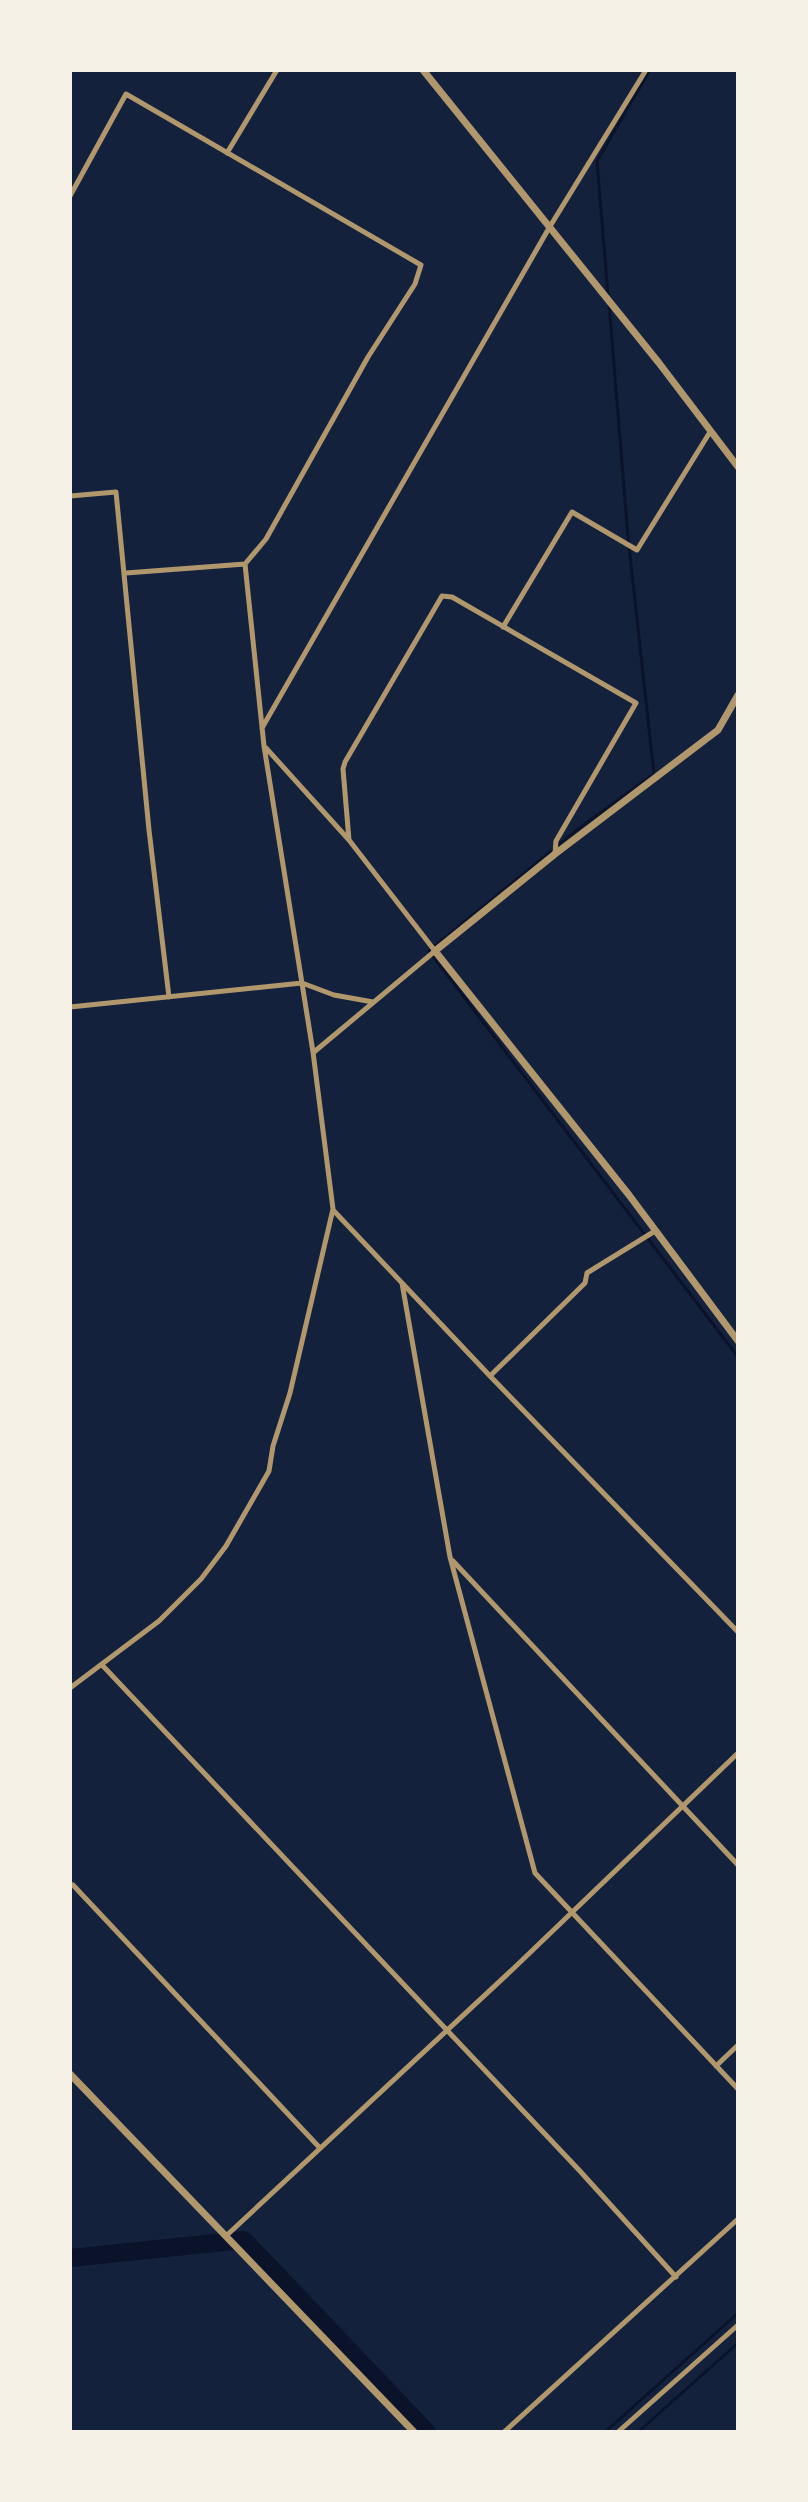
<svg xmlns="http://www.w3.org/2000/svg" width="808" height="2502" font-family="Manrope,sans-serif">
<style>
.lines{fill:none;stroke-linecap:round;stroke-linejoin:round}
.stream{stroke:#0b132b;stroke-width:3}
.river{stroke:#0b132b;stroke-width:18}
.minor{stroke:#b1986c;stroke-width:5}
.tertiary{stroke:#b1986c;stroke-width:7}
</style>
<rect width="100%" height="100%" fill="#14213d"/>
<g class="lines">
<!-- stream -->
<path class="stream" d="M608 295 597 161 650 70
M609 303 628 537 654 774 578 829 429 951 738 1357
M605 2432 738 2313
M638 2432 738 2343"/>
<!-- river -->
<path class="river" d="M70 2258 244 2240 427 2432"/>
<!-- minor -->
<path class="minor" d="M227 153 277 70
M70 196 126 94 421 265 415 284 368 357 266 539 245 564 126 573
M70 496 116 492 149 830 169 997
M503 627 572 512 637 550 710 432
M262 728 549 228 646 70
M266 748 349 840 435 951 314 1052
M349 840 343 769 345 762 442 596 452 597 636 703 556 841 555 853
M70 1007 302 983 334 995 373 1002
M333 1210 490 1376 738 1632
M402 1283 450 1557 535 1873 738 2089
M490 1376 585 1283 587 1273 655 1231
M453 1561 738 1865
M103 1666 579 2170 676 2277
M70 1688 159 1621 201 1579 226 1546 269 1471 273 1446 290 1393 333 1209 313 1052 264 746 245 564
M73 1885 319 2147
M716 2066 738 2045
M226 2236 514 1968 738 1753
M504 2432 738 2219
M618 2432 738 2325"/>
<!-- tertiary -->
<path class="tertiary" d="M423 70 659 363 738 467
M738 695 718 730 555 854 435 951 629 1195 738 1341
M70 2074 414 2432"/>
</g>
<!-- border -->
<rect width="808" height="2502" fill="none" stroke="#f6f1e7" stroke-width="144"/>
</svg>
